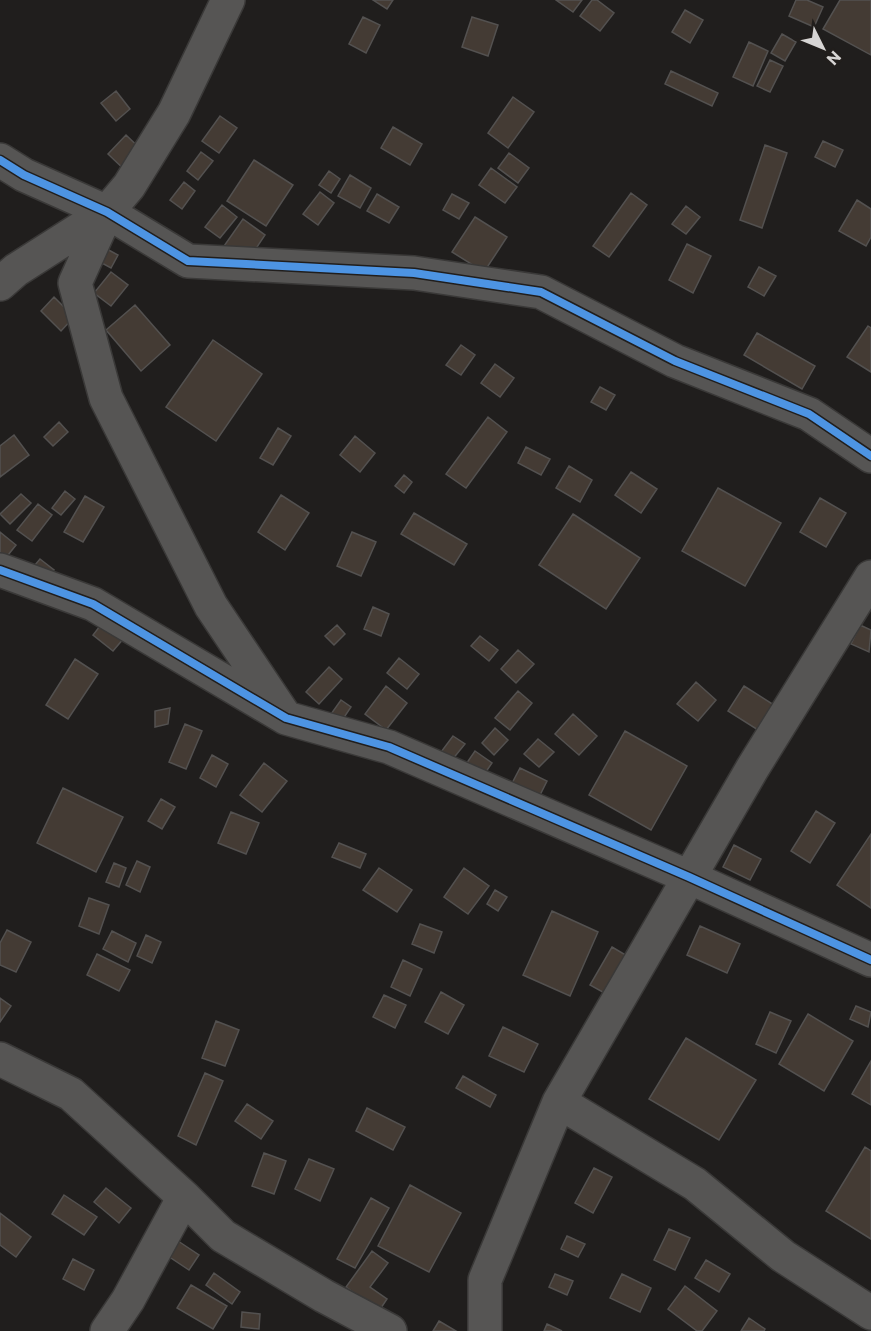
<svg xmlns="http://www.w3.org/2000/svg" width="871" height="1331" font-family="Commissioner,sans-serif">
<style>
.building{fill:#443b34;stroke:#535150;stroke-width:1.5}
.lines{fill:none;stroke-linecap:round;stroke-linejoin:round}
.minor-casing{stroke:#3a3938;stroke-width:36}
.minor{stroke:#565554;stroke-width:33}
.cycleway-casing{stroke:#211e1c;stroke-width:11}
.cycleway{stroke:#4d94e3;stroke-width:8}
</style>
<rect width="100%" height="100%" fill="#201e1d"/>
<!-- building -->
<path class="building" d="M373 0H393L387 9Z
M556 0H582L573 12Z
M592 0H597L614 13 600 31 580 16Z
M796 0H807L823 7 814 27 789 16Z
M840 0H871V55L823 29Z
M685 10 703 20 690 43 672 32Z
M363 17 380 25 366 53 349 44Z
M472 17 498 25 488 56 462 47Z
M782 34 796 42 785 61 771 53Z
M749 42 768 51 753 86 733 77Z
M770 60 783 66 770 92 757 86Z
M671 71 718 93 712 106 665 84Z
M116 91 130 109 116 121 101 103Z
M513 97 534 112 508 148 488 133Z
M220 116 237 128 219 153 202 141Z
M393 127 422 144 410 165 381 148Z
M126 135 147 155 129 174 108 154Z
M823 141 843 150 835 167 815 157Z
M765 145 787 153 762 228 740 220Z
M201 152 213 161 198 180 187 171Z
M509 153 529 168 518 183 498 168Z
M254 160 293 185 266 226 227 201Z
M491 168 517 187 505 203 479 185Z
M329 171 340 179 331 193 319 185Z
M350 175 371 188 360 208 338 196Z
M184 182 195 191 182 209 170 200Z
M320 192 334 203 318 225 303 214Z
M631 193 647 205 609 257 593 246Z
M377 194 399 207 389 223 367 211Z
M452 194 469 203 459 219 443 210Z
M857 200 871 209V237L866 246 839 231Z
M222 205 237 217 220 238 205 227Z
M686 206 700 217 686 234 672 224Z
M475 217 507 237 484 272 452 252Z
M243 219 265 235 247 262 224 246Z
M687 244 711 256 693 293 669 280Z
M105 248 118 255 111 268 98 261Z
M759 267 776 276 764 296 748 287Z
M111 272 128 285 111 306 94 293Z
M54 297 74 317 61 331 41 311Z
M135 305 170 345 141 371 106 330Z
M868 326 871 328V372L847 357Z
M757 333 815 366 802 389 744 355Z
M213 340 262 374 216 441 166 407Z
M461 345 475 355 461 375 446 365Z
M495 364 514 378 500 397 481 383Z
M600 387 615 395 606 410 591 402Z
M488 417 507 432 466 488 446 474Z
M59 422 68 432 53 446 44 437Z
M278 428 291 436 273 465 260 458Z
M14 435 29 455 0 477V446Z
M355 436 375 453 360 472 340 455Z
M526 447 550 459 541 475 518 463Z
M569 466 592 480 580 502 556 488Z
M631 472 657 489 641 513 615 495Z
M404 475 412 482 404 493 395 486Z
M718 488 781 523 745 586 682 551Z
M65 491 75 499 61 515 52 508Z
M21 494 31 503 10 524 0 514Z
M281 495 309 513 285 550 258 532Z
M85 496 104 507 83 542 64 532Z
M820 498 846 513 826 547 800 532Z
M38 504 52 515 32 541 17 530Z
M414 513 467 544 454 565 401 534Z
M573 514 640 558 606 609 539 565Z
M0 532 16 545 0 565Z
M352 532 376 542 361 576 337 566Z
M40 559 54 570 49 577 34 566Z
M373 607 389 614 381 636 364 629Z
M103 622 124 638 113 651 93 635Z
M337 625 345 634 334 645 325 636Z
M860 625 871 630 869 652 851 644Z
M480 636 498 650 489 661 471 646Z
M518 650 534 664 516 683 501 669Z
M399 658 419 674 407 689 387 673Z
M75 659 98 674 68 719 46 705Z
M329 667 342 679 319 704 306 692Z
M696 682 716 700 698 721 677 704Z
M386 686 407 703 386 730 365 714Z
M744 686 774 705 758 730 728 711Z
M518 691 532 703 510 730 495 718Z
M341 700 351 707 341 722 331 714Z
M170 708 168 724 155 727V711Z
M573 714 597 736 579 755 555 734Z
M185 724 202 731 186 769 169 762Z
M495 728 508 740 494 755 482 743Z
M625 731 687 766 651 830 589 795Z
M453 736 465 744 452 760 441 752Z
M538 739 554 752 539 767 524 754Z
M475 751 492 763 479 782 462 770Z
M212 755 228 764 216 787 200 778Z
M264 763 287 781 262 812 240 795Z
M520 768 547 781 536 803 509 789Z
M63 788 123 817 96 872 37 843Z
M161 799 175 807 162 829 148 821Z
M816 811 835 823 810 863 791 851Z
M231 812 259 823 246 854 218 843Z
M871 834V908L837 885Z
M339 843 366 854 360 868 332 857Z
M734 845 761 859 750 880 723 867Z
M137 861 150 867 140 892 126 885Z
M114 863 126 868 119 887 106 882Z
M379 868 412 890 397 912 363 890Z
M464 868 489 886 468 914 444 897Z
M495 890 507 897 498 911 487 904Z
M89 898 109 905 99 934 79 926Z
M552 911 598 932 570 996 523 975Z
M420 924 442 932 434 953 412 944Z
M700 926 740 944 727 973 687 955Z
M7 930 31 942 16 972 0 965V943Z
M112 931 136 943 128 962 103 949Z
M146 935 161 942 152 963 137 956Z
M612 947 629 957 608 995 590 985Z
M97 954 130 970 119 991 87 975Z
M403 960 422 969 410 996 391 987Z
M441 992 464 1005 448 1034 425 1022Z
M384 995 406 1005 395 1028 373 1017Z
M0 998 11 1006 0 1022Z
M856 1006 871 1012 868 1027 850 1019Z
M770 1012 791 1021 776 1053 756 1044Z
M808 1014 853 1041 824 1091 779 1064Z
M216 1021 239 1030 225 1066 202 1058Z
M503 1027 538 1044 524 1072 489 1056Z
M686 1038 756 1080 719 1140 649 1099Z
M871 1061V1105L852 1094Z
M205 1073 223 1081 196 1145 178 1136Z
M463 1076 496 1095 490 1107 456 1088Z
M247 1104 273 1121 261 1139 235 1121Z
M367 1108 405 1127 393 1150 356 1131Z
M865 1147 871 1151V1239L826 1211Z
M264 1153 286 1161 274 1194 252 1186Z
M309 1159 334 1169 320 1201 295 1189Z
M594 1168 612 1177 593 1213 575 1203Z
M410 1185 461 1213 429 1272 378 1246Z
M106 1188 131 1208 119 1223 94 1202Z
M64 1195 97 1217 84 1235 52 1214Z
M371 1198 389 1208 355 1268 337 1259Z
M0 1213 31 1237 16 1257 0 1245Z
M669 1229 690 1238 675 1270 654 1260Z
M567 1236 585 1244 578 1257 561 1249Z
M175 1239 199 1255 189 1270 165 1254Z
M372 1251 388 1263 370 1287 387 1299 379 1311 346 1287Z
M73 1259 94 1270 84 1290 63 1279Z
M706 1260 730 1274 719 1292 695 1278Z
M214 1273 240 1292 232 1304 206 1285Z
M555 1274 573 1281 567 1295 549 1287Z
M622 1274 651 1288 640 1312 610 1298Z
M191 1285 227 1306 213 1329 177 1308Z
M685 1286 717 1311 702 1331H697L668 1309Z
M242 1312 260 1314 259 1329 241 1327Z
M749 1318 765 1329 764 1331H741Z
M439 1321 456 1331H433Z
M547 1324 562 1331H544Z"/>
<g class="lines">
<!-- minor casing -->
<g class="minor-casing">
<path id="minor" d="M228 0 174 113 129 186 107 212 75 283 106 398 211 606 282 712
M0 160 24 175 107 212 188 261 414 273 541 292 675 361 809 414 871 456
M0 284 16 270 107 212
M0 570 93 604 286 718 389 747 689 877 871 960
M0 1059 71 1094 184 1197 223 1236 324 1296 390 1331
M559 1102 695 1184 783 1256 871 1313
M107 1331 128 1300 184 1197
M485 1331V1280L559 1102 752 769 871 577"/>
</g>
<!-- minor -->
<use href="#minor" class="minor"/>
<!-- cycleway casing -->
<g class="cycleway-casing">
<path id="cycleway" d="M0 160 24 175 107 212 188 261 414 273 541 292 675 361 809 414 871 456
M0 570 93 604 286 718 389 747 689 877 871 960"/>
</g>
<!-- cycleway -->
<use href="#cycleway" class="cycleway"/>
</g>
<!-- north arrow -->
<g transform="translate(823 48) rotate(133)" stroke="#211e1c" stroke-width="4.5" paint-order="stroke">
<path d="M0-4.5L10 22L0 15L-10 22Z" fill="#d7d5d4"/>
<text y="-9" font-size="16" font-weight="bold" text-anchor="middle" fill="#d7d5d4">N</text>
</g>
</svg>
